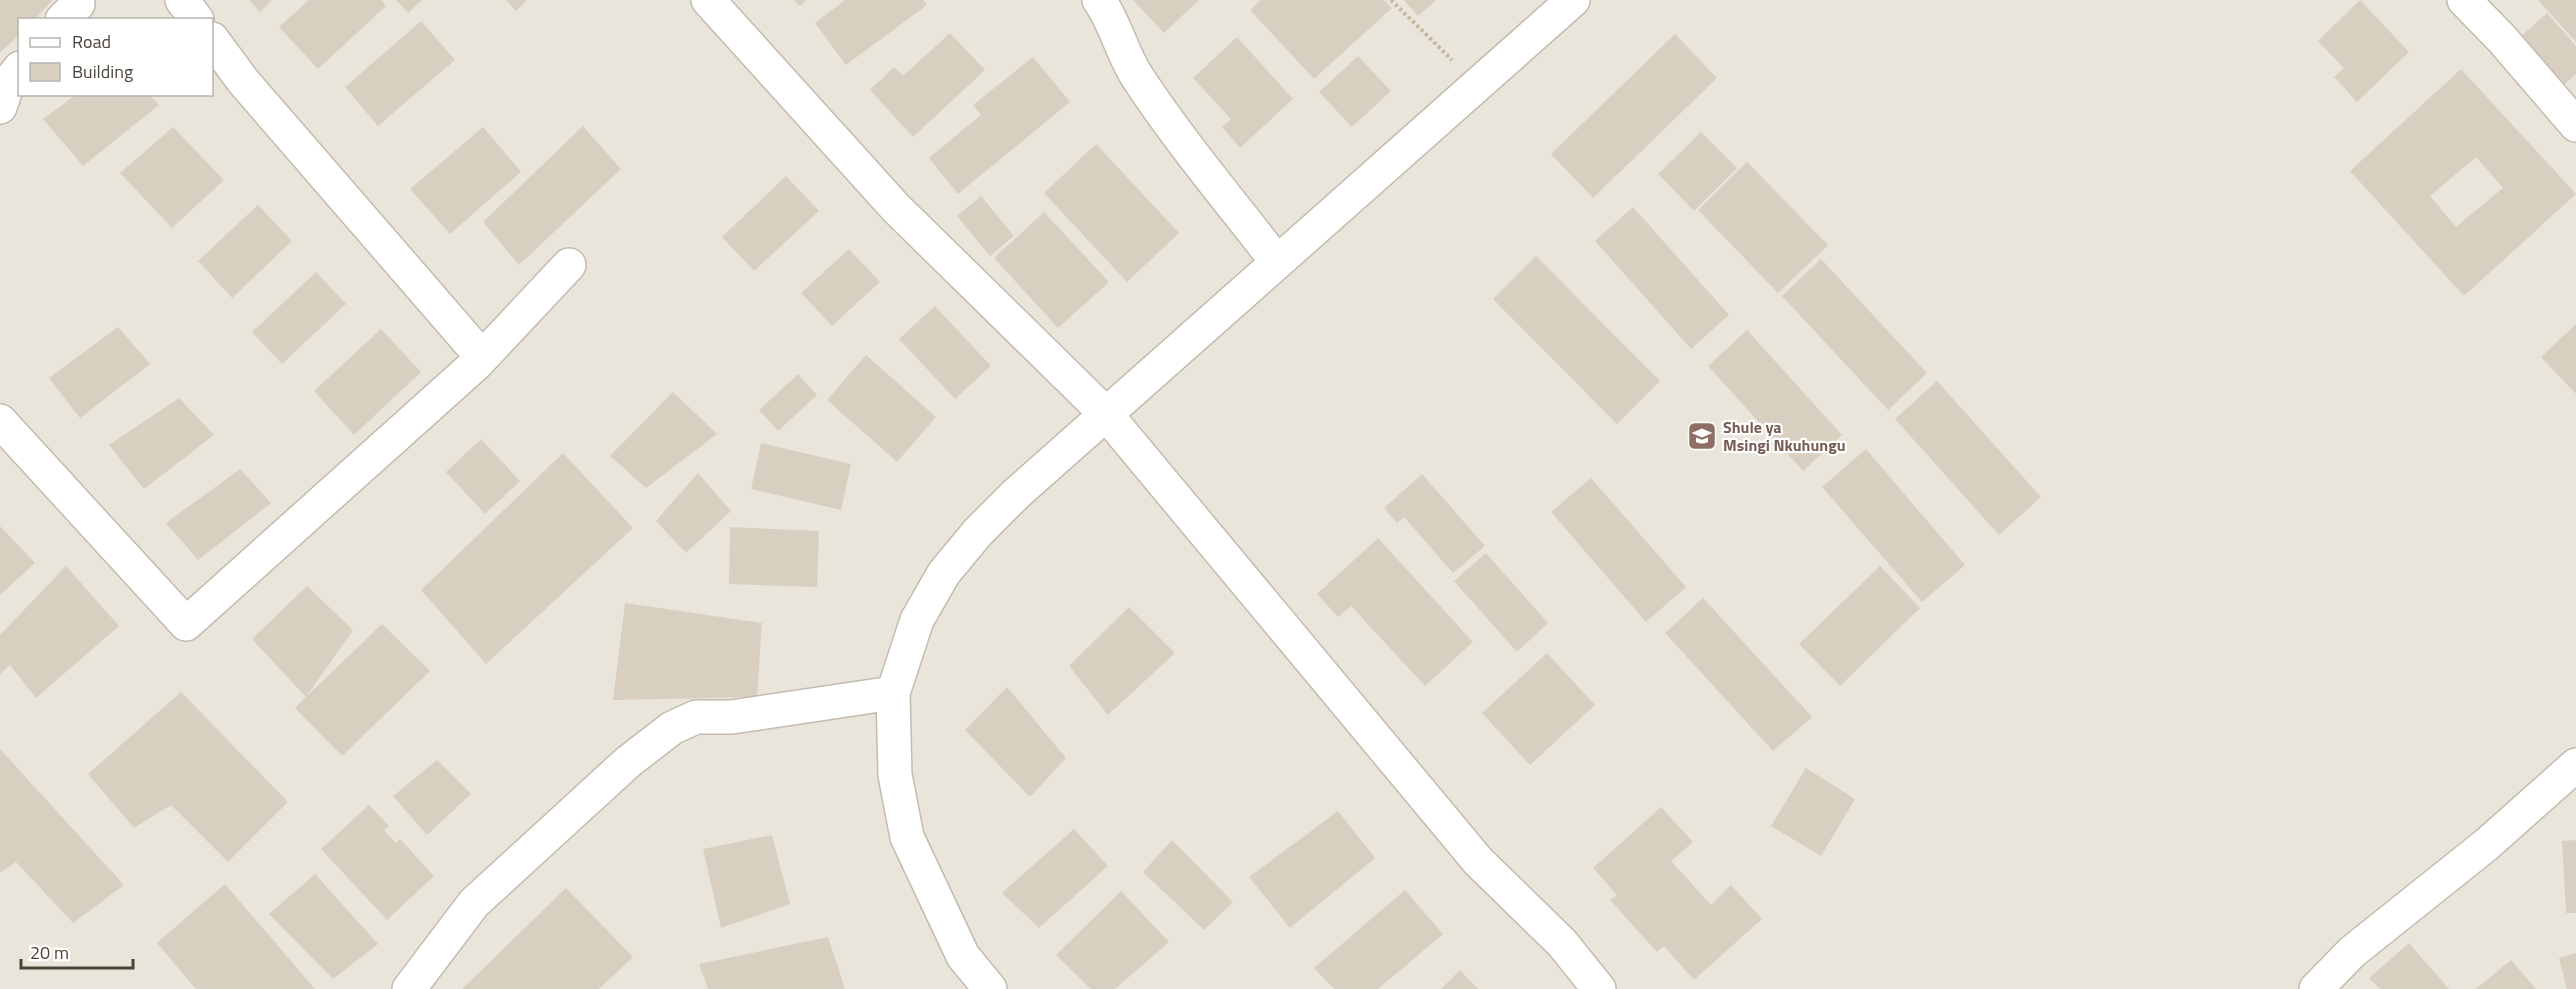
<svg xmlns="http://www.w3.org/2000/svg" width="2576" height="989" font-family="'Titillium Web',sans-serif">
<style>
.residential{fill:#eae5da;fill-rule:evenodd}
.building{fill:#d8cfc1;fill-rule:evenodd}
.lines{fill:none;stroke-linecap:round;stroke-linejoin:round}
.street-casing{stroke:#c2bbae;stroke-width:36}
.path{stroke:#c4b79f;stroke-width:4;stroke-dasharray:3 3;stroke-linecap:butt}
.street{stroke:#fff;stroke-width:33}
.labels{text-anchor:middle;dominant-baseline:central;stroke-width:4.5;stroke-linejoin:round;paint-order:stroke}
.education-label{font-size:16px;font-weight:bold;fill:#785e54;stroke:#fff;text-anchor:start}
</style>
<rect width="100%" height="100%" fill="#f6f3ec"/>
<!-- residential -->
<path class="residential" d="M0 0H2576V989H0ZM20 20H212V94H20Z"/>
<!-- building -->
<path class="building" d="M0 0H53L34 20H20V34L0 53Z
M249 0H272L260 12Z
M309 0H381L386 6 318 69 279 27Z
M396 0H422L408 13Z
M506 0H527L516 11Z
M794 0H806L800 6Z
M845 0H923L927 5 846 65 815 23Z
M1133 0H1199L1164 33Z
M1261 0H1384L1392 8 1314 79 1250 10Z
M1404 0H1436L1418 16Z
M2360 0 2409 52 2357 102 2334 77 2344 68 2318 41Z
M2538 0H2576V42Z
M2547 13 2576 46V74L2561 88 2518 39Z
M421 21 455 60 378 126 345 87Z
M950 33 985 70 913 137 870 90 894 67 903 76Z
M1675 34 1717 78 1593 198 1551 154Z
M1237 37 1293 99 1240 148 1222 127 1231 119 1193 78Z
M1358 56 1391 91 1352 127 1319 92Z
M1033 57 1070 102 958 194 929 158 981 115 973 105Z
M2461 69 2576 194 2464 296 2350 171ZM2476 157 2503 188 2456 227 2430 196Z
M77 94H149L159 105 83 166 43 119Z
M583 126 621 169 519 265 483 222Z
M173 127 224 180 172 228 120 173Z
M483 127 521 172 450 234 410 189Z
M1701 132 1737 168 1694 211 1658 174Z
M1096 144 1179 233 1127 282 1044 193Z
M1747 162 1828 245 1778 293 1698 210Z
M786 176 819 211 754 271 722 237Z
M981 196 1014 236 990 256 957 216Z
M258 205 292 241 232 298 198 261Z
M1633 207 1729 315 1691 349 1595 241Z
M1044 212 1109 282 1058 328 994 258Z
M849 249 880 282 832 326 801 293Z
M1536 256 1660 381 1617 424 1493 299Z
M1821 259 1927 373 1888 410 1782 296Z
M316 272 346 304 282 364 252 332Z
M935 306 991 366 955 399 899 339Z
M2576 324V394L2541 357Z
M118 327 150 364 80 418 49 378Z
M381 329 421 372 354 435 314 391Z
M1747 330 1842 435 1803 471 1708 366Z
M866 355 936 417 897 462 827 400Z
M798 374 817 395 778 431 759 410Z
M1937 381 2041 497 1999 535 1895 419Z
M673 392 717 434 646 488 610 456Z
M179 398 214 435 144 489 109 445Z
M481 439 520 481 485 514 446 472Z
M761 443 851 464 841 510 751 489Z
M1866 449 1965 565 1922 602 1822 487Z
M563 453 633 528 486 664 421 590Z
M240 469 271 503 198 560 166 523Z
M698 473 731 511 686 553 656 521Z
M1422 474 1485 546 1453 573 1404 517 1397 523 1384 508Z
M1591 478 1686 587 1646 622 1551 512Z
M0 526 35 563 0 595Z
M730 527 819 531 817 587 729 584Z
M1378 538 1473 642 1425 686 1351 606 1338 617 1317 594Z
M1486 553 1548 623 1517 652 1454 581Z
M66 566 119 626 36 698 10 665 0 674V635Z
M1880 566 1920 608 1840 686 1799 644Z
M307 586 353 630 306 697 382 624 430 671 342 756 295 708 306 697 252 639Z
M1703 598 1812 717 1773 751 1665 633Z
M625 603 762 623 757 697 613 700Z
M1129 607 1175 653 1108 715 1069 666Z
M1547 653 1595 705 1530 765 1482 713Z
M1007 687 1066 758 1030 797 965 730Z
M181 692 288 802 228 862 171 805 134 828 88 774Z
M0 749 124 885 73 923 16 862 0 873Z
M437 760 471 794 427 835 393 796Z
M1806 768 1855 799 1821 856 1771 826Z
M369 805 389 826 384 830 396 843 400 839 434 876 387 920 321 849Z
M1661 807 1693 842 1671 861 1711 905 1731 885 1762 919 1694 980 1664 946 1657 952 1610 900 1617 895 1593 868Z
M1338 811 1375 858 1290 928 1249 877Z
M1074 829 1108 866 1039 928 1002 893Z
M772 835 790 904 721 928 703 849Z
M1172 840 1233 902 1204 930 1143 872Z
M2576 840V913H2566L2562 841Z
M315 874 378 944 333 979 269 914Z
M225 884 315 989H196L157 943Z
M566 888 633 957 599 989H462Z
M1405 890 1443 934 1378 989H1334L1314 968Z
M1121 891 1169 942 1115 989H1091L1056 955Z
M828 937 845 989H708L699 964Z
M2409 943 2449 989H2380L2369 978Z
M2576 953V989H2567L2559 958Z
M2511 960 2536 989H2476Z
M1460 970 1478 989H1441Z"/>
<g class="lines">
<!-- street casing -->
<g class="street-casing">
<path id="street" d="M182 0 197 20
M708 0 896 208 1106 414 1478 861 1562 943 1599 989
M1099 0C1116 24 1122 54 1138 78 1180 142 1230 201 1277 262
M2464 0 2502 39 2576 125
M62 20 78 4
M212 39 243 81 482 357
M0 107 8 83 20 68
M0 421 186 624 476 364 569 265
M409 989 474 903 628 762 672 728 696 717H732L893 693
M990 989 963 956 907 837 895 775 893 693 917 620 944 573 978 532 1016 494 1573 0
M2316 989 2352 952 2486 845 2576 765"/>
</g>
<!-- path -->
<path class="path" d="M1391 0 1452 60"/>
<!-- street -->
<use href="#street" class="street"/>
</g>
<!-- icons -->
<defs>
<g id="school-square" transform="scale(1.5)"><rect x="-9" y="-9" width="18" height="18" rx="4" fill="#8d6e63" stroke="#fff"/><path d="M0-5L7-2L0 1L-7-2ZM-4 1L0 2.5L4 1V4Q0 6-4 4Z" fill="#fff"/></g>
</defs>
<g fill-rule="evenodd">
<use href="#school-square" x="1702" y="436"/>
</g>
<g class="labels">
<!-- education labels -->
<g class="education-label">
<text x="1723" y="427">Shule ya<tspan x="1723" dy="18">Msingi Nkuhungu</tspan></text>
</g>
</g>
<!-- legend -->
<rect x="18" y="18" width="195" height="78" fill="#ffffff" stroke="#b7b4b0" stroke-width="1.5"/>
<rect x="30" y="38" width="30" height="9" fill="#ffffff" stroke="#b7b4b0" stroke-width="1.5"/>
<text x="72" y="48" font-size="18" fill="#4b4439">Road</text>
<rect x="30" y="63" width="30" height="18" fill="#d8cfc1" stroke="#b7b4b0" stroke-width="1.5"/>
<text x="72" y="78" font-size="18" fill="#4b4439">Building</text>
<!-- scale -->
<path d="M21 959v9h112v-9" fill="none" stroke="#4b4439" stroke-width="3"/>
<text x="30" y="959" font-size="18" fill="#4b4439" stroke="#ffffff" stroke-width="4.5" paint-order="stroke">20 m</text>
</svg>
